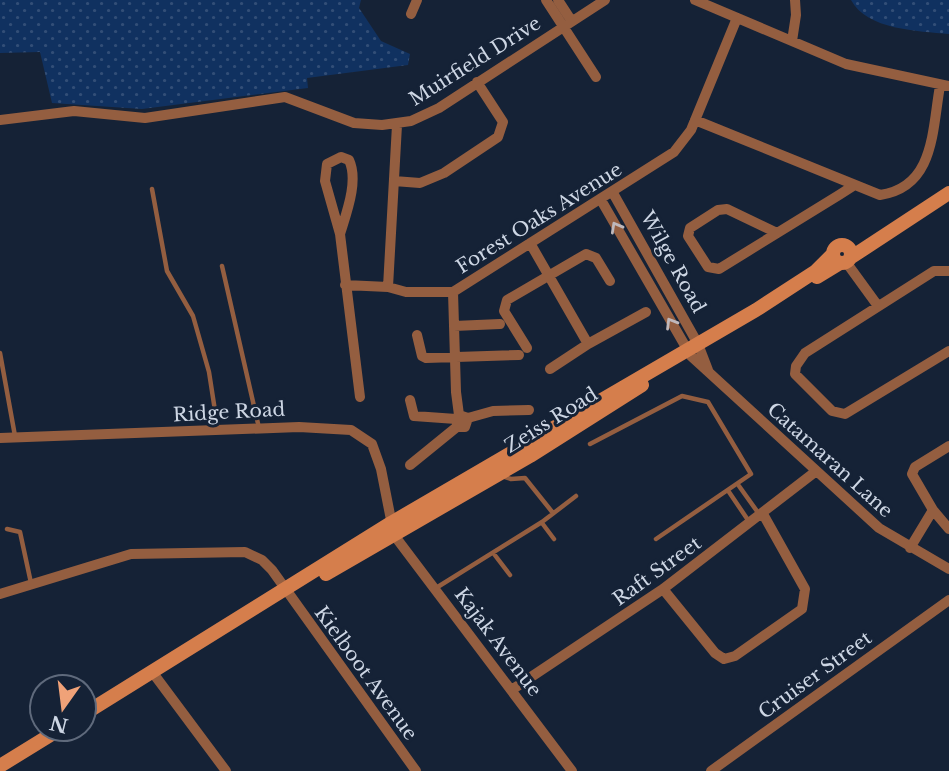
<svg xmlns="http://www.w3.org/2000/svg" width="949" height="771" font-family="'Libre Baskerville',serif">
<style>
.grass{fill:url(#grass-dots)}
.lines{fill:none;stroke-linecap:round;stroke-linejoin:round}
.lane{stroke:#945e40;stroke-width:4.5}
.street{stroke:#945e40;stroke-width:10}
.secondary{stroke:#d57e4c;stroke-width:14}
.oneway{stroke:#bfb8bb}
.labels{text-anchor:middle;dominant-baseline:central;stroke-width:6;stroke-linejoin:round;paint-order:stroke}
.street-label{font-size:19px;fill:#cdd6e4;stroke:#152236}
</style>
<defs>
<pattern id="grass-dots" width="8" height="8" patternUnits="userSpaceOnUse" patternTransform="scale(1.75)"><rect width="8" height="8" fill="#103160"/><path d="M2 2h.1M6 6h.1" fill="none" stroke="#324e77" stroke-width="1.8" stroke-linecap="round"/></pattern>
</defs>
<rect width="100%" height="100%" fill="#152236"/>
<!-- grass -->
<path class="grass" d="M0 0H361L359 8 381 41 410 54 408 65 307 78 308 88 142 109 52 103 40 52 0 53Z
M851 0H949V34C918 31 867 30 851 0Z"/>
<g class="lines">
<!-- lane -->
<path class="lane" d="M152 189 167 271 193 316 209 372 218 430
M222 266 259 428
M0 353 15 436
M590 444 682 396 708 402 751 474 656 539
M502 476 511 479 525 478 553 513
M739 486 759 514
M729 492 750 523
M542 523 554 539
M7 529 20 532 31 583
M494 554 510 575
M436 588 542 522 576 496"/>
<!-- street -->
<path class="street" d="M546 0 596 77
M558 0 571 20
M695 0 846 64 949 86
M411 14 417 0
M792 41 796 15 795 0
M0 120 74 111 145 118 285 97 354 123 382 125 411 121 439 108 605 0
M695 120 880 195C935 187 932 130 940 86
M397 125 388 287 406 292H453L674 152 691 130 737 18
M394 181 420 183 444 173 498 137 503 122 477 82
M613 193 698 344 708 370
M601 200 691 356 879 528 949 569
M777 233 727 209 718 210 690 228 688 236 708 267 719 269 839 195 853 186
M340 234C346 214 359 181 349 160L341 157 327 164 325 181 340 234 360 397
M530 243 588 344
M846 262 878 306
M949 271H934L805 353 796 366 795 374 832 411 845 414 949 351
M345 285 388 287
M453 292 456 392 459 415 456 421 460 427H465L468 418 459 415
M454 326 500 324
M417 335 422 356 426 358 519 355
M527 348 504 311 507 300 586 254 596 258 610 281
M550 369 588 344 646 312
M410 400 414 416 456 419
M468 418 493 411 529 410
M0 438 299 427 351 430 372 444 381 469 394 535 572 771
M949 446 915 467 912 474 933 510 949 529
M410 465 458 426
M910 548 933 510
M663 589 715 653 724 659 735 656 802 609 805 589 763 514
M0 594 131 554 245 552 262 560 272 570 416 771
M153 673 226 771
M513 689 663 589 815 472
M711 771 949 600"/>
<!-- secondary -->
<path class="secondary" d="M833 254a9 9 0 1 1 18 0a9 9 0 1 1-18 0Z
M850 258 949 193
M817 277 840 263
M326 574 530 456 642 385
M84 714 391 523 756 310 816 271 833 254
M0 766 60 729"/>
</g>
<!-- one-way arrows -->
<defs><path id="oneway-chevron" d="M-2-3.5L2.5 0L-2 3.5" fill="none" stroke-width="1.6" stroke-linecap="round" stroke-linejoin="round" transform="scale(1.75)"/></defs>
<g class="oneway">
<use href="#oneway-chevron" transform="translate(616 227) rotate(-119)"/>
<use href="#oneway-chevron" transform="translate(671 323) rotate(-121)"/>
</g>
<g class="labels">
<!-- street labels -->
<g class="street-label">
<text transform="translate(475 61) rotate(-32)">Muirfield Drive</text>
<text transform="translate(539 218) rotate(-32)">Forest Oaks Avenue</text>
<text transform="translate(673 262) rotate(61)">Wilge Road</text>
<text transform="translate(229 412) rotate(-3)">Ridge Road</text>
<text transform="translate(551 420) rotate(-32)">Zeiss Road</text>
<text transform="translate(830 460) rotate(42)">Catamaran Lane</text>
<text transform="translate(657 571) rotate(-36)">Raft Street</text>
<text transform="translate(498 642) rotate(53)">Kajak Avenue</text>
<text transform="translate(366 673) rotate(54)">Kielboot Avenue</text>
<text transform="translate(815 675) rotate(-36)">Cruiser Street</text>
</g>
</g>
<!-- north arrow -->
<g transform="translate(63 708) rotate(194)"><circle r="33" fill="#152236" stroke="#5f6a7c" stroke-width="2"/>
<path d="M0-5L12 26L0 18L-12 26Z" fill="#f0a278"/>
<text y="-10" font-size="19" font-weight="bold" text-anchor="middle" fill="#cdd6e4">N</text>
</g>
</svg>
